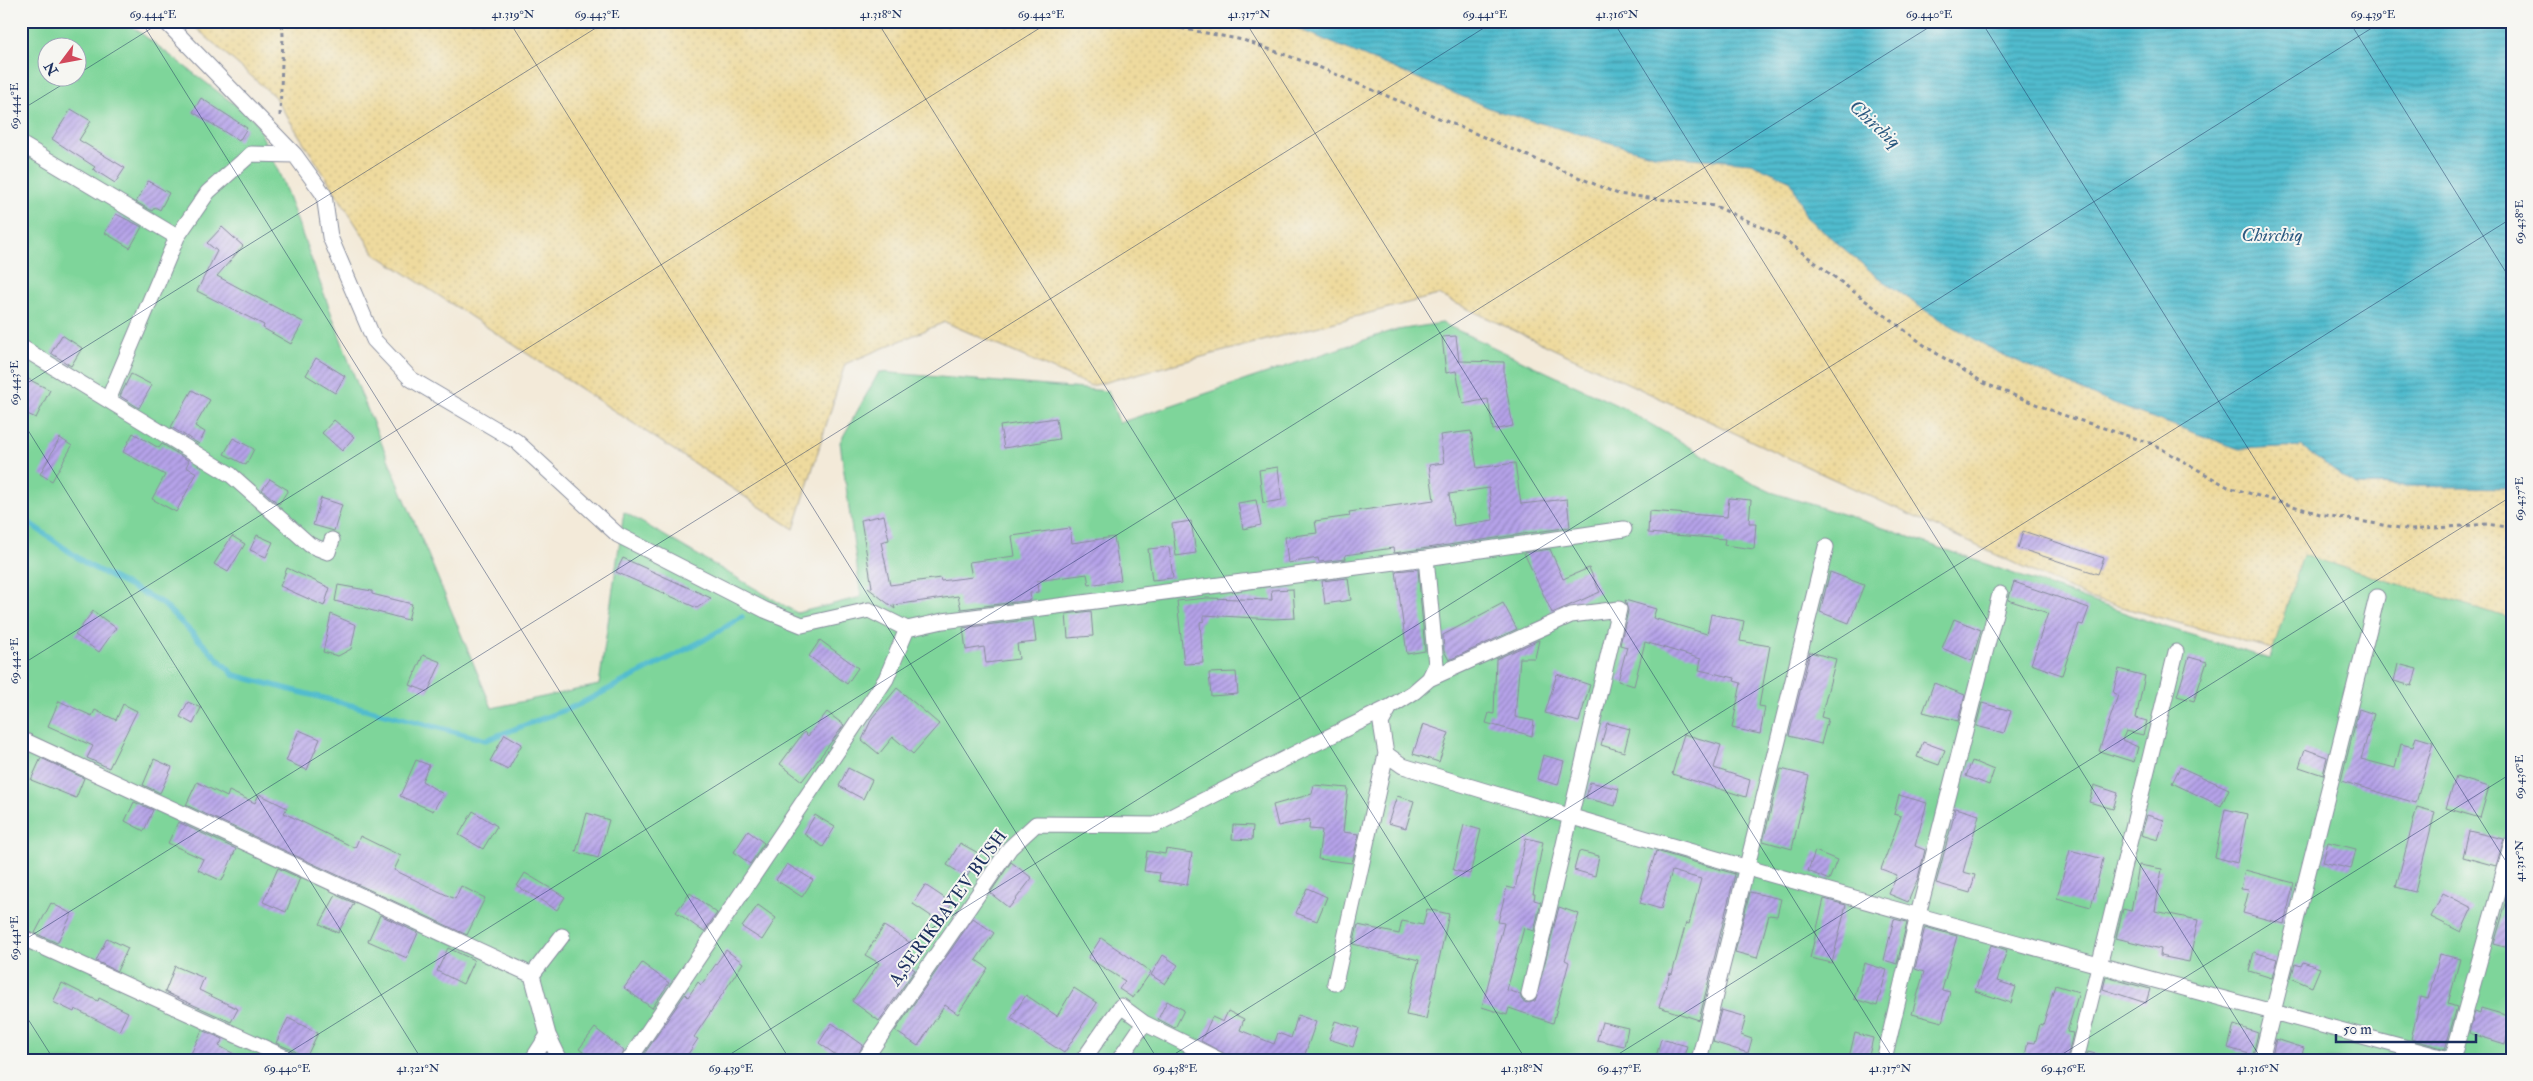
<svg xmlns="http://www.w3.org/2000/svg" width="2533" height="1081" font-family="'IM FELL Double Pica',serif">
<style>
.sand{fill:url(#sand-dots);stroke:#84847e}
.garden{fill:#7ed59a;stroke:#4c827c;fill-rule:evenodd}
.water{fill:url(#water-rules);stroke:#367696}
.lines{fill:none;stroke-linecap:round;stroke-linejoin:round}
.stream{stroke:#51bcce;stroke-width:5.5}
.building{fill:url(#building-hatch);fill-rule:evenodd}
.street-casing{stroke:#878c9c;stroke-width:17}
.path{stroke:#878c9c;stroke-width:3;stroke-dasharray:4 4;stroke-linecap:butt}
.street{stroke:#fff;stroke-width:15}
.ticks{fill:none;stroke:#1b2f5e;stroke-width:1;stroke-opacity:0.45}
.labels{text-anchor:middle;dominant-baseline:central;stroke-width:4;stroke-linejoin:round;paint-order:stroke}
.street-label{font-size:18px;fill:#1b2f5e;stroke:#f6f6f2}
.water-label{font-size:19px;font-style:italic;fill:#2b5980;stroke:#f6f6f2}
.neatline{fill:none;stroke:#1b2f5e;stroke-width:2}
.ticks-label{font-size:12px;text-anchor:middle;fill:#1b2f5e}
</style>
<defs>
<pattern id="sand-dots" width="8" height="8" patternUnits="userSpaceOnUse" patternTransform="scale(1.25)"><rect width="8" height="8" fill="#eeda9e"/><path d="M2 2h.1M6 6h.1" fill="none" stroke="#ccbb8a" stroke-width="1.8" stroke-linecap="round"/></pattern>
<pattern id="water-rules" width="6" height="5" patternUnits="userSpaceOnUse" patternTransform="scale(1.25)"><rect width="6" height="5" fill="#51bcce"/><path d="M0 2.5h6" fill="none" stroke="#4299aa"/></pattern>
<pattern id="building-hatch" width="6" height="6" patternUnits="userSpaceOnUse" patternTransform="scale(1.25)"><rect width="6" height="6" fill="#b6a3e9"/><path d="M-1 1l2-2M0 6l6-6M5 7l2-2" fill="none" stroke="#9385c0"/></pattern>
</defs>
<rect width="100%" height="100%" fill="#f6f6f2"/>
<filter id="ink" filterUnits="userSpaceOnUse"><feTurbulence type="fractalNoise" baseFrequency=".02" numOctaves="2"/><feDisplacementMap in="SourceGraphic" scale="10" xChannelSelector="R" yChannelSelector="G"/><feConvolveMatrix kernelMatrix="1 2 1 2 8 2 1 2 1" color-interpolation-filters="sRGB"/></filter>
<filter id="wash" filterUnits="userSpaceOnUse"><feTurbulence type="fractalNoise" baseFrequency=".0096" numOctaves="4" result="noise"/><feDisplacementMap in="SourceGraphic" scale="20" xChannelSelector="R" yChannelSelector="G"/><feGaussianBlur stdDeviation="1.12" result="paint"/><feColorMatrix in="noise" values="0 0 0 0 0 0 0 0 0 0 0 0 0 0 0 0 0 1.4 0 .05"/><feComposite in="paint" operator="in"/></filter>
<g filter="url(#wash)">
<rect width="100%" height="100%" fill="#f3ead9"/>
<!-- sand -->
<path class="sand" d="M188 21H2512V716L2089 598 1438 295 1091 386 945 322 845 364 794 529 374 253 274 96Z"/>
<!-- garden -->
<path class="garden" d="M21 21H125L255 120 283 182 361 394 492 708 599 685 624 512 797 613 861 597 840 442 879 372 1108 391 1119 423 1391 331 1442 323 1623 408 1748 481 1771 492 1855 518 2162 626 2270 659 2303 555 2512 619V1060H21ZM48 48H78V78H48Z"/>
<!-- water -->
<path class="water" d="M1279 21H2512V488L2355 485 2301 446 2239 449 2111 403 1997 352 1926 311 1874 274 1806 217 1791 181 1751 163 1654 155 1497 111Z"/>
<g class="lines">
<!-- stream -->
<path class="stream" d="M21 517 88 565 162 603 234 675 486 740 578 705 704 640 742 617"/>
</g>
<g id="blocks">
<!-- building -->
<path class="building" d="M201 98 247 128 239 141 193 112Z
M71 109 91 121 79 140 125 168 115 183 93 169 95 167 52 139Z
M148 181 169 193 160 210 155 207 152 211 136 202Z
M116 214 142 227 130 248 105 233Z
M222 227 243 246 217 276 303 322 291 344 263 328 264 325 197 291 217 251 207 243Z
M62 335 82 348 71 366 51 353Z
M1456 336 1459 361 1504 362V376L1513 426 1493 430 1488 399 1463 404 1456 371 1446 373 1442 337Z
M316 358 345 376 335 393 306 375Z
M131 374 152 385 139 408 120 396Z
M28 379 50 390 36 418 21 411V392Z
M192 390 210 400 195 426 205 432 199 444 171 427Z
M1056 418 1059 439 1004 448 1000 426Z
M334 420 354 437 342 451 322 433Z
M1471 431 1477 468 1515 463 1521 504 1567 499 1570 527 1394 553 1393 548 1345 555 1346 559 1319 562 1318 558 1288 563 1285 537 1317 533 1315 521 1350 516 1349 512 1434 500 1429 465 1444 463 1440 435ZM1489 488 1493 520 1454 526 1449 494Z
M133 433 159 448 162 444 189 461 186 467 197 473 176 512 152 499 165 475 123 452Z
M60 438 72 446 52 481 40 474Z
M233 438 254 449 246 465 224 454Z
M1278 467 1282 500 1263 503 1259 470Z
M270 479 288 490 279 504 262 490Z
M321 498 342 505 334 531 313 525Z
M1729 498 1751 500 1749 523H1756L1754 549 1724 545 1725 539 1648 533 1649 511 1727 517Z
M1256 500 1261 525 1243 529 1238 503Z
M884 515 889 540 881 542 890 585 940 578 941 581 972 577 969 562 1015 556 1012 536 1070 528 1072 543 1114 537 1121 580 1089 585 1087 574 1037 581 1038 592 1030 593 1031 600 961 609 958 596 894 605 895 609 868 588 872 587 861 520Z
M1191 521 1196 553 1176 556 1172 524Z
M2023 531 2104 558 2098 574 2018 548Z
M257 535 273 542 266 557 250 550Z
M232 536 245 544 228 572 214 564Z
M1169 547 1173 578 1152 580 1148 549Z
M1550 549 1563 579 1589 568 1600 592 1552 613 1524 553Z
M623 558 711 598 697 608 616 572Z
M287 568 330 588 324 606 280 586Z
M1418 569 1425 651 1407 654 1396 571Z
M1830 572 1864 585 1849 623 1820 612Z
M1348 578 1351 600 1325 604 1322 581Z
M2014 582 2089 608 2083 625 2079 624 2062 675 2031 664 2048 613 2008 600Z
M338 585 372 591V594L412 604 408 620 335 601Z
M1293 589 1295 618 1273 619 1204 615V621L1200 622 1203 663 1184 664 1177 601 1207 598 1272 600 1271 590Z
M1625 600 1656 609 1653 618 1707 634 1711 614 1744 621 1740 641 1770 646 1759 706 1765 707 1760 734 1732 728 1741 683 1734 681 1735 678 1699 670 1701 659 1645 642 1634 686 1618 681 1627 647 1620 645 1628 611Z
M1503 603 1517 629 1449 660 1444 651 1443 635Z
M93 611 116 628 99 652 75 635Z
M1091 611 1093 636 1068 638 1066 614Z
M331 614 356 625 351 649 338 656 323 652Z
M1033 619 1036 642 1017 644 1019 659 986 663 984 647 966 650 963 628Z
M1954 619 1981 630 1972 661 1942 648Z
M820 640 858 668 847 684 809 656Z
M1539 640 1535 658H1520L1515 717 1534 721 1532 736 1486 723 1489 713 1494 714 1496 659Z
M1810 652 1836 659 1821 717 1828 719 1821 744 1789 736Z
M423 655 441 662 428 692 410 685Z
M2189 657 2207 662 2194 701 2177 696Z
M2398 664 2417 669 2412 686 2394 681Z
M2119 669 2145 676 2136 718 2147 721 2143 735 2126 731 2122 740 2138 747 2134 762 2099 751 2118 695 2113 693Z
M1236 672 1238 694 1211 696 1209 673Z
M1557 674 1590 685 1579 722 1545 713Z
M1934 683 1965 695 1958 721 1923 712Z
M897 688 939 724 913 754 893 737 879 754 862 740 872 718Z
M59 701 92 716 95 710 116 720 123 704 137 711 109 768 87 758 93 746 48 726Z
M188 702 201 708 193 724 180 717Z
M1982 703 2011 711 2004 733 1976 726Z
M2359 709 2374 714 2361 759 2395 768 2401 744 2413 747 2416 737 2433 742 2416 803 2341 781Z
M827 712 844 725 802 781 780 764 804 732 808 736Z
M1607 723 1630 729 1624 752 1601 745Z
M1423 724 1449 733 1439 762 1413 754Z
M299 730 320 739 307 770 286 761Z
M505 734 522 744 508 770 490 761Z
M1684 734 1721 745 1714 768 1750 780 1746 797 1672 774Z
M1923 742 1945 750 1939 765 1917 757Z
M2305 749 2327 757 2323 775 2299 767Z
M1543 755 1564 761 1558 785 1537 779Z
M41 758 84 778 76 798 31 780Z
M154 759 172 767 160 793 143 785Z
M416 760 429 765 422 781 443 794 433 811 400 796Z
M1972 761 1994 770 1989 785 1966 776Z
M2180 767 2229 789 2221 806 2172 783Z
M848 768 872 780 863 799 839 786Z
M1781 769 1809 776 1792 849 1763 841Z
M2456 777 2489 787 2480 818 2446 808Z
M197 782 227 797 229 791 255 803 259 794 287 808 284 813 355 848 360 836 401 856 394 870 455 899 461 886 485 898 467 935 186 805Z
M1590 782 1619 789 1615 806 1586 798Z
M1314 785 1348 788 1343 832 1359 834 1352 863 1318 859 1322 830 1309 829 1310 819 1278 826 1273 805 1312 794Z
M2094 785 2118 793 2113 809 2089 802Z
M1899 795 1927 803 1915 846 1925 850 1918 878 1908 902 1889 894 1897 875 1881 869 1901 816 1894 814Z
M1397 796 1414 801 1406 828 1388 823Z
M134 802 153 810 144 831 125 821Z
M2417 807 2435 812 2415 892 2396 887Z
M1956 808 1979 815 1963 872 1975 875 1970 893 1936 883Z
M2225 809 2247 814 2237 863 2215 857Z
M473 811 497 826 483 849 459 835Z
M587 813 609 820 598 858 576 852Z
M815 815 835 827 823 847 804 834Z
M2147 815 2164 820 2158 840 2141 835Z
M178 822 236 849 222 881 198 870 203 859 168 843Z
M1233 825 1253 826 1252 840 1232 839Z
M1464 825 1481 830 1470 874 1453 870Z
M748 831 764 843 750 864 734 852Z
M2469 831 2504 839 2496 866 2463 857Z
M1526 838 1543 842 1533 894H1535L1534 900 1541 902 1534 931 1524 928 1507 990 1520 994 1522 1000 1526 1003 1535 1001 1559 907 1579 914 1565 960 1569 962 1553 1023 1509 1008 1507 1015 1482 1007 1504 923 1498 922 1507 887 1515 889Z
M2328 842 2356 849 2351 869 2323 862Z
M960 843 980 854 967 877 947 865Z
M1166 849 1192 853 1187 885 1159 881 1160 873 1144 871 1147 851 1165 854Z
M2070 850 2103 859 2091 907 2057 898Z
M1579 851 1599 856 1595 876 1574 870Z
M1656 851 1735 874 1699 1020 1659 1007 1670 973 1672 974 1686 923 1689 924 1701 879 1672 871 1661 909 1640 903Z
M1815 851 1837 860 1829 880 1808 871Z
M1011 862 1032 878 1009 908 990 893Z
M787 864 813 880 802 897 776 880Z
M2139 865 2162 869 2155 911 2198 920 2189 962 2160 956 2161 949 2116 938 2123 909 2131 911Z
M278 868 300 878 286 912 263 902Z
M2245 870 2294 883 2284 924 2243 913 2249 890 2241 889Z
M525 873 565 897 557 910 517 886Z
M925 885 952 903 940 922 913 904Z
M1307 888 1327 897 1317 921 1296 913Z
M1750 892 1781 899 1777 916 1769 915 1757 958 1735 952Z
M690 893 717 913 704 932 676 912Z
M2443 893 2472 908 2461 932 2431 917Z
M336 895 354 903 338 933 320 924Z
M2508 897 2512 898V949L2494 944Z
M1824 899 1846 905 1832 963 1810 958Z
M51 903 72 914 57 943 35 933Z
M758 905 776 918 762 940 742 927Z
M1427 909 1449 914 1426 1019 1406 1015 1419 960 1353 944 1358 925 1399 934 1402 921 1423 925Z
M380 915 418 933 407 958 368 941Z
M973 918 994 933 976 960 988 968 958 1014 945 1005 918 1046 895 1031Z
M1894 919 1907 922 1897 964 1884 960Z
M884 926 912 944 901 961 915 970 879 1021 852 1001 879 963 865 955Z
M1925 927 1957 936 1942 990 1950 992 1942 1022 1912 1014 1924 972 1915 969Z
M107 938 128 948 117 971 96 961Z
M1101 938 1151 972 1133 998 1119 989 1125 981 1088 958Z
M1991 945 2007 950 1997 981 2016 987 2011 1003 1975 991Z
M448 948 474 960 463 984 437 971Z
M726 950 743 963 694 1037 698 1039 684 1060H640L685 994 688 997 698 982 701 985Z
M2254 952 2277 959 2272 978 2249 971Z
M2440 954 2460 959 2448 1004 2457 1007 2445 1049 2411 1039 2421 997 2428 999Z
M1163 955 1178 965 1165 984 1151 975Z
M2303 962 2320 968 2312 987 2291 978 2295 964 2301 966Z
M642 963 669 983 652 1008 624 988Z
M1864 963 1887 970 1877 1006 1854 999Z
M175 966 204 978 199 990 238 1009 231 1022 165 992Z
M2106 977 2150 989 2146 1003 2103 989Z
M62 983 98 1001 99 998 128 1012 119 1031 75 1009 74 1012 53 1002Z
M2055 985 2079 992 2067 1032 2073 1033 2067 1060H2024L2028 1042 2035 1043 2040 1024 2043 1025Z
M1074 988 1097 1003 1064 1053 1011 1018 1026 995 1057 1016Z
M1167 1001 1184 1010 1175 1028 1158 1019Z
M2481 1008 2512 1017 2505 1044 2469 1033 2475 1011 2480 1013Z
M1721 1010 1746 1017 1741 1035 1752 1039 1748 1053 1713 1042Z
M1228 1011 1244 1019 1240 1030 1274 1044 1278 1033 1291 1038 1298 1015 1316 1022 1304 1057 1309 1060H1236L1201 1041 1212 1017 1223 1022Z
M288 1018 318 1033 305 1060 295 1051 276 1043Z
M1335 1021 1359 1028 1353 1047 1329 1039Z
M1602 1022 1628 1028 1624 1046 1597 1040Z
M832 1023 863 1045 855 1060H843L819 1043Z
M2234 1025 2258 1033 2253 1055 2228 1048Z
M595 1028 624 1051 620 1060H593L579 1049Z
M202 1030 223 1039 219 1046 246 1060H188Z
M1855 1033 1873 1038 1868 1060 1849 1057Z
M1661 1039 1687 1046 1683 1060H1655Z
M2276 1039 2304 1048 2300 1060H2271Z
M2088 1052 2099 1055 2098 1060H2086Z"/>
</g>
</g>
<g filter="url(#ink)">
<use href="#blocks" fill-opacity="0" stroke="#878c9c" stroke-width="1"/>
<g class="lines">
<!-- street casing -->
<g class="street-casing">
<path id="street" d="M165 21 295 155
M21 144 177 237
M21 347 231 475 310 545 328 552 332 540
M108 400 177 237 208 192 251 154 295 155 324 195 330 237 374 340 411 379 516 441 618 535 765 610 802 625 869 610 907 629 943 621 1426 558 1624 529
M1426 558 1436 665 1429 679 1414 692 1390 707 1381 723 1386 754 1403 766C1750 873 2101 966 2452 1060
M1429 679 1571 615 1619 609 1529 994
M21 739 532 975
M21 937 291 1060
M1335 983 1386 754
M548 1035 560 1060
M532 1060 548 1035 532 975 562 936
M629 1060 886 679 907 629
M864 1060 1010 848 1036 824 1155 825 1306 748 1390 707
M1083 1060 1121 1006 1144 1023 1219 1060
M1119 1060 1144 1023
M1699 1060 1826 547
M1884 1060 1918 915 2000 594
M2076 1060 2176 652
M2261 1060 2377 597
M2452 1060 2512 843"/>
</g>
<!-- path -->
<path class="path" d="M1142 21 1243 40 1314 65 1618 194 1715 206 1779 235 1928 348 1984 383 2060 414 2153 444 2228 487 2320 514 2411 530 2487 524 2512 528
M280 116 283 35 282 21"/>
<!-- street -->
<use href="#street" class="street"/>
</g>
</g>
<!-- ticks -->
<path class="ticks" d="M141 21 790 1060M509 21 1158 1060M877 21 1526 1060M1245 21 1894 1060M1613 21 2262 1060M1981 21 2512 871M2349 21 2512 282M78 74 163 21M21 110 73 78M21 387 607 21M21 419 422 1060M21 665 1051 21M21 942 1495 21M21 1008 54 1060M277 1060 1939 21M721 1060 2383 21M1165 1060 2512 218M1609 1060 2512 496M2053 1060 2512 773M2497 1060 2512 1050"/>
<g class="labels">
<!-- street labels -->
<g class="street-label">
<text transform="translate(948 908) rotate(-54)">A,SERIKBAYEV BUSH</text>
</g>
<!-- water labels -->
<g class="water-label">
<text transform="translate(1875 124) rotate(42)">Chirchiq</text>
<text x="2272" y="235">Chirchiq</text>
</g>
</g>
<!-- margin -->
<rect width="2533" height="1081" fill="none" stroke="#f6f6f2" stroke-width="55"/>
<!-- north arrow -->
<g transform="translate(62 62) rotate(238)"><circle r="24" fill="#f6f6f2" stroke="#9ea6b7"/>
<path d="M0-4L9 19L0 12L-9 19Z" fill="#d1495b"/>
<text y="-8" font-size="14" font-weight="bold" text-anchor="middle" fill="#1b2f5e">N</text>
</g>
<!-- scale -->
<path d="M2336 1034v8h140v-8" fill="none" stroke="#1b2f5e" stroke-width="2.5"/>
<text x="2343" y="1034" font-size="15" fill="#1b2f5e" stroke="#f6f6f2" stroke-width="4" paint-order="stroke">50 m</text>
<rect x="28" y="28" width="2478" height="1026" class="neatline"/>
<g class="ticks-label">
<text x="153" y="18">69.444°E</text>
<text x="513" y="18">41.319°N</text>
<text x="597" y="18">69.443°E</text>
<text x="881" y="18">41.318°N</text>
<text x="1041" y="18">69.442°E</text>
<text x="1249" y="18">41.317°N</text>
<text x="1485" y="18">69.441°E</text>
<text x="1617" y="18">41.316°N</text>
<text x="1929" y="18">69.440°E</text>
<text x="2373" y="18">69.439°E</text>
<text transform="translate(14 106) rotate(-90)" y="4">69.444°E</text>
<text transform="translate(2519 222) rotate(-90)" y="4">69.438°E</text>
<text transform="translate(14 383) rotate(-90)" y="4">69.443°E</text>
<text transform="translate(2519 499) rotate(-90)" y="4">69.437°E</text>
<text transform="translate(14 661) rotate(-90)" y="4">69.442°E</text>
<text transform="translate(2519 777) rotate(-90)" y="4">69.436°E</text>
<text transform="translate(2519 861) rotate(-90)" y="4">41.315°N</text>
<text transform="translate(14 938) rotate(-90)" y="4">69.441°E</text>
<text x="287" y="1072">69.440°E</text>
<text x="418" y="1072">41.321°N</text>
<text x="731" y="1072">69.439°E</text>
<text x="1175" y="1072">69.438°E</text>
<text x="1522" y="1072">41.318°N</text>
<text x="1619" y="1072">69.437°E</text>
<text x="1890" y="1072">41.317°N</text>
<text x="2063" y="1072">69.436°E</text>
<text x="2258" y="1072">41.316°N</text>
</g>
</svg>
